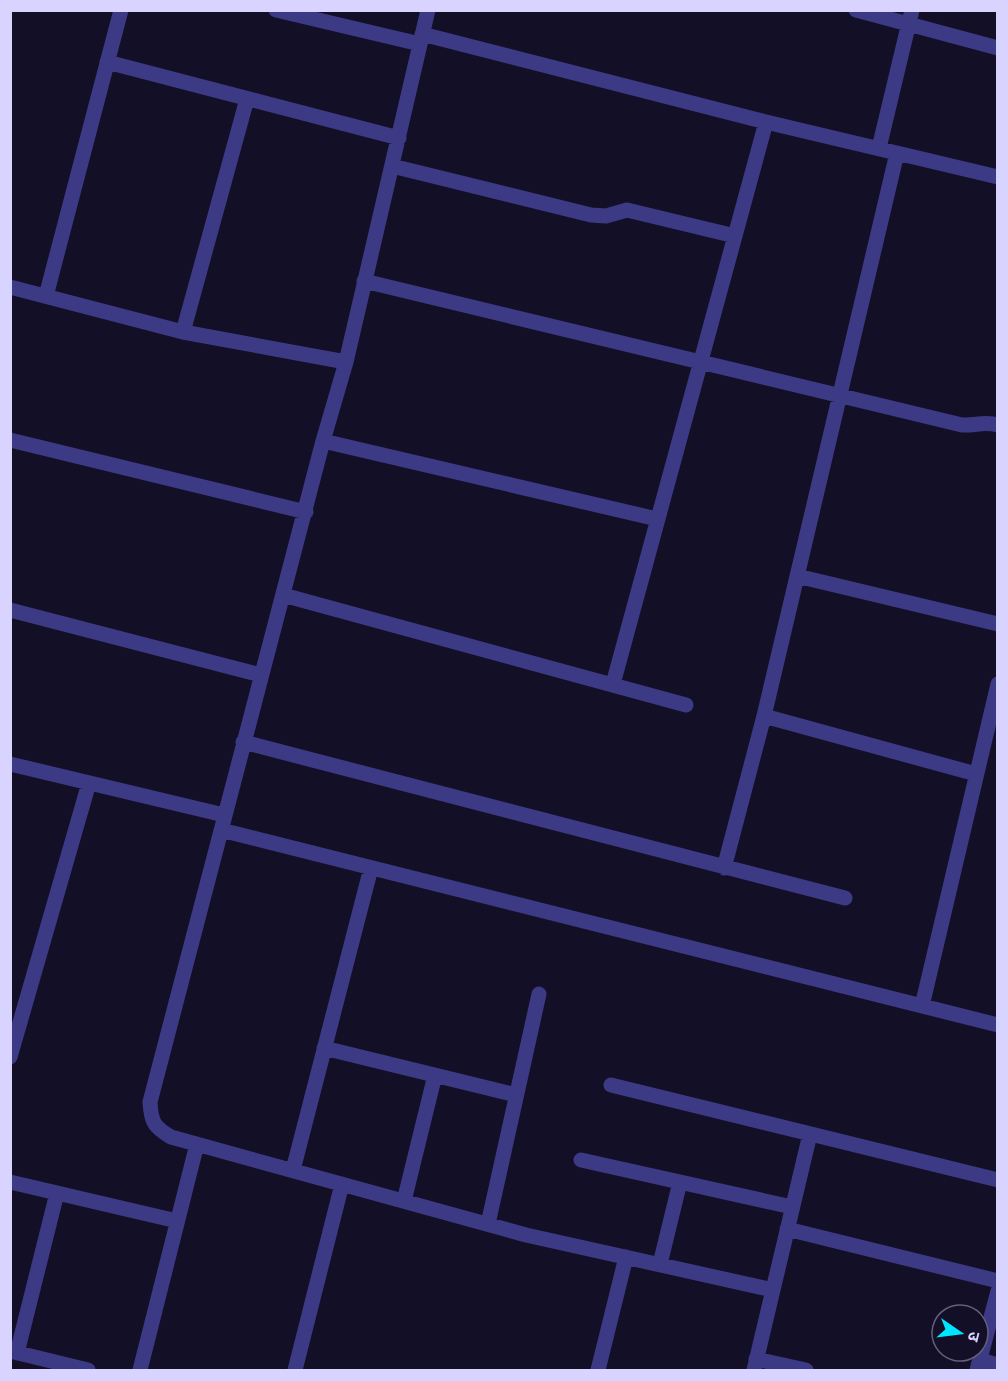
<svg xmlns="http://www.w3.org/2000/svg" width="1008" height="1381" font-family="'Varela Round','Noto Sans Devanagari',sans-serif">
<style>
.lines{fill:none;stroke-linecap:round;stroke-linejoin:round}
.minor{stroke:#3d3a85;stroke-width:15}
</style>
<rect width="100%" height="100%" fill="#130f26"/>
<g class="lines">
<!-- minor -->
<path class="minor" d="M276 10 420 44
M428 10 346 362 323 441 150 1102C151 1122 154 1127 171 1137L526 1235 773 1290
M856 10 998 48
M422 34 766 122 998 177
M107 62 399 138
M879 148 912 10
M392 166 591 215 606 216 627 210 735 236
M364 281 962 425C975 426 984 421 998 425
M10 287 183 332 346 362
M46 296 121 10
M183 332 247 99
M10 440 306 512
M323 441 657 519
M797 576 998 624
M283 595 686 705
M10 610 261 675
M613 684 766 122
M764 716 976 774
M243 742 845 898
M10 764 224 815
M221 830 998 1025
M724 868 764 716 897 153
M922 1006 998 684
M324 1048 516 1095
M10 1057 89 783
M611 1085 998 1180
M581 1160 792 1207
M293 1170 371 868
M10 1182 177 1221
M404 1201 435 1075
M488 1224 539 994
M787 1229 998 1281
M660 1264 680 1182
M10 1351 88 1370
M17 1353 57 1193
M756 1359 806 1370
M980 1360 998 1365
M140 1370 197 1144
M295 1370 342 1184
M598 1370 626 1257
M754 1370 810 1134
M977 1370 998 1291"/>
</g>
<!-- border -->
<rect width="1008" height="1381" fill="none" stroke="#d9d4ff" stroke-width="24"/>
<!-- north arrow -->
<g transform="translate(960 1333) rotate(104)"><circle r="28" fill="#130f26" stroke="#625e7d" stroke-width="1.5"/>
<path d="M0-4.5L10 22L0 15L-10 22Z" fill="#00e5ff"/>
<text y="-9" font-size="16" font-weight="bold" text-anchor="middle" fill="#d9d4ff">उ</text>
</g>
</svg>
